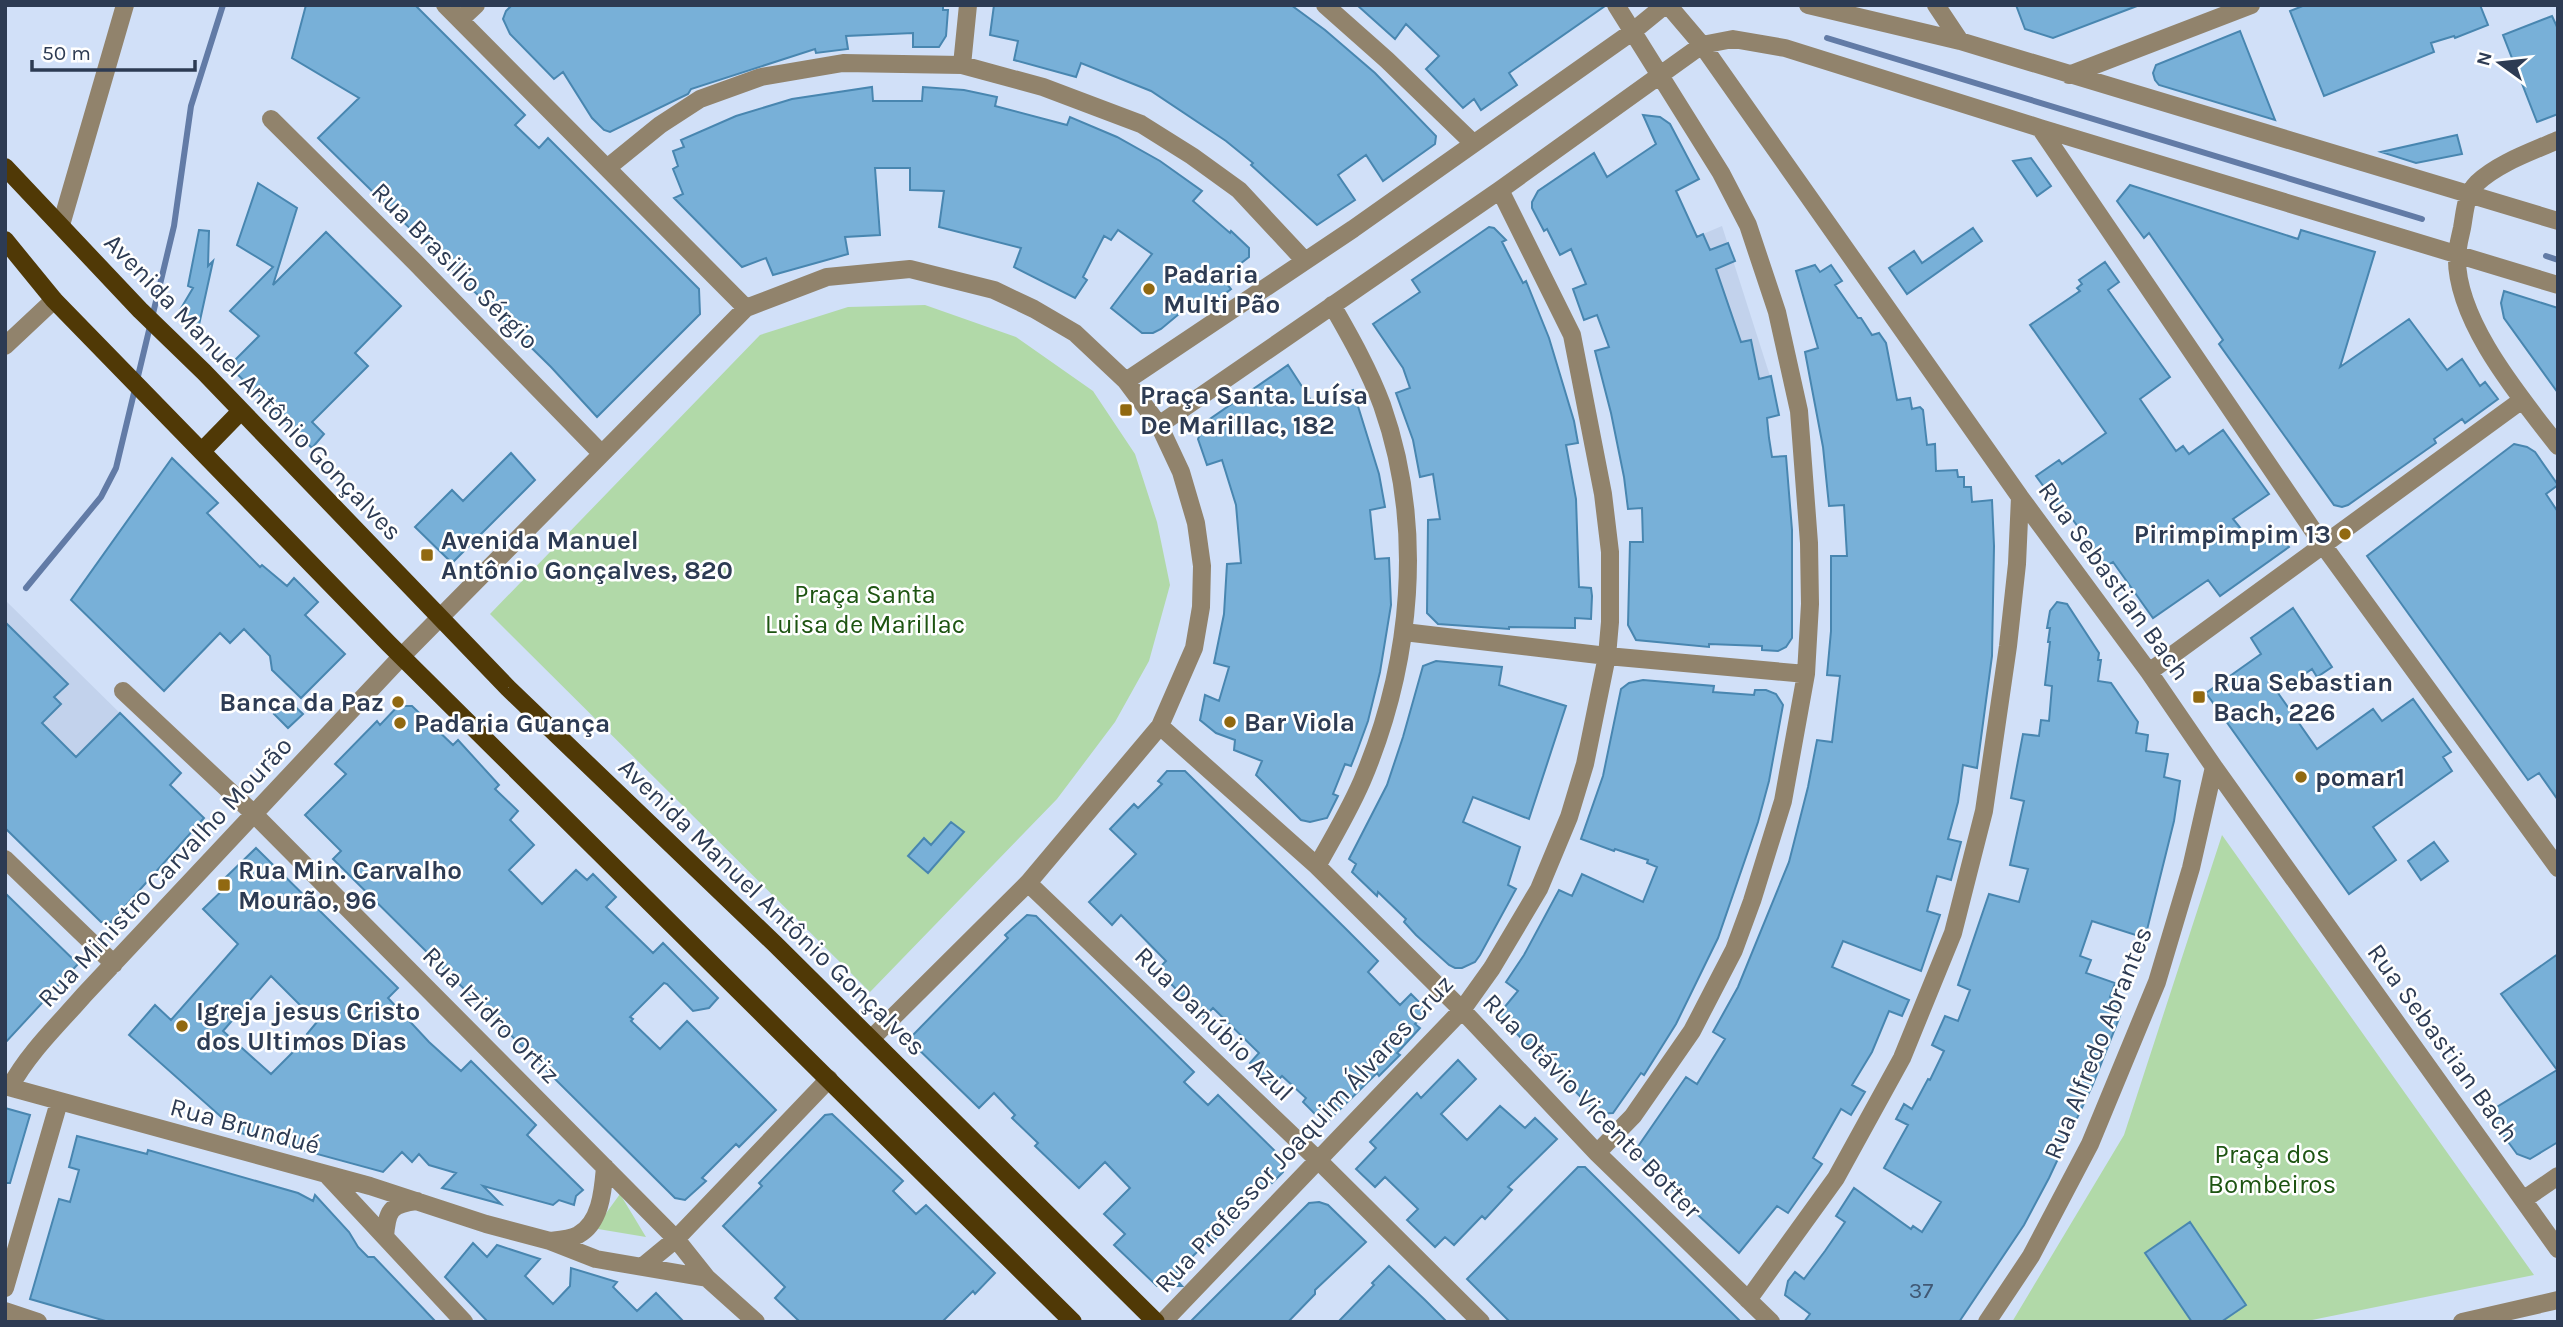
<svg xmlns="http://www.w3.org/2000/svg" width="2563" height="1327" font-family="Karla,sans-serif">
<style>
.built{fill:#c2d2ec}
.green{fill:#b1d9a8}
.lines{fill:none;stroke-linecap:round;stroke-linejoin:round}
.stream{stroke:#627ba6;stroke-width:6}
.building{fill:#78b0d8;stroke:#4886b0;stroke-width:2;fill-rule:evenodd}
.minor{stroke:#91836c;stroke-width:18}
.major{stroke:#503906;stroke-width:18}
.poi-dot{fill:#916911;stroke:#fff;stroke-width:2.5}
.labels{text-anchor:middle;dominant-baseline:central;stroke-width:5;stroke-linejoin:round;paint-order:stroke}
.number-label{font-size:23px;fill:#405874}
.street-label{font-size:26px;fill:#2d3b53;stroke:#fff}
.poi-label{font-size:26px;font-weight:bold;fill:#2d3b53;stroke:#fff;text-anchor:start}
.park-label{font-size:26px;fill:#1d5411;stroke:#fff}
</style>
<rect width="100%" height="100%" fill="#d1e0f8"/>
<!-- built -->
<path class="built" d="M1722 226 1770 376 1692 396 1646 258Z
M5 600 130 723 74 781 5 713Z"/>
<!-- green -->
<path class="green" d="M925 305 1016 337 1093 391 1135 454 1157 522 1170 585 1149 661 1115 722 1057 799 870 992 490 614 760 335 848 307Z
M2222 835 2534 1275 2302 1322H2012L2124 1135Z
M620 1194 646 1237 586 1227 604 1216Z"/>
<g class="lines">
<!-- stream -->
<path class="stream" d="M1827 38 2422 219
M2546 256 2558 260
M26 588 101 497 116 468 174 226 191 106 223 5"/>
</g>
<!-- building -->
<path class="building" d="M306 5H415L525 115 515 125 539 148 548 138 699 289 700 314 597 417 551 367 318 138 359 98 292 58Z
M512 5H943V10H948L946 36 939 47H913V33L846 36 848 49 816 53 815 49 691 89 688 94 610 132 604 130 592 118 563 72 554 79 510 34 503 19 506 11Z
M994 5H1291L1325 30 1375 73 1436 136 1435 144 1383 181 1366 155 1338 175 1355 200 1317 225 1251 165 1253 163 1226 141 1151 91 1081 63 1076 77 1014 60 1018 41 990 35Z
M1357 5H1605V6L1509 73 1517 85 1481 110 1474 99 1463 108 1426 69 1439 56 1406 24 1395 39Z
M2016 5H2137V6L2053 38 2025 29Z
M2305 5H2480L2488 25 2455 38 2454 36 2431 43 2434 52 2324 96 2290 11Z
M2552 16 2558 29V114L2537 122 2503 35Z
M2240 31 2275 120 2159 85 2155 80 2153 73 2156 65Z
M872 87 873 101H922L923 87 964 90 997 97 995 106 1067 125 1070 117 1117 137 1160 161 1202 191 1193 201 1230 233 1231 231 1249 248V257L1222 278 1231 289 1206 309 1197 299 1161 329 1153 333H1142L1111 308 1152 254 1118 230 1111 240 1104 236 1083 277 1087 280 1075 298 1014 267 1021 248 939 227 944 191 910 190V168H875L880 235 845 237 848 254 773 275 766 258 742 267 674 198 683 194 673 169 678 166 673 151 684 147 681 140 736 116 792 99Z
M1643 115 1660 117 1670 124 1699 179 1676 191 1697 237 1703 234 1710 250 1728 243 1735 261 1716 269 1741 342 1751 340 1759 379 1771 376 1779 415 1767 418 1769 438 1772 457 1786 456 1792 530V638L1786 647 1778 651 1762 650V646L1709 644V647L1636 640 1628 625 1630 542H1643L1642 508 1628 509 1624 477 1611 413 1595 351 1609 347 1597 315 1584 320 1573 289 1586 284 1571 249 1560 255 1547 229 1544 231 1532 208V202L1538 191 1594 153 1607 177 1656 144Z
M2457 135 2462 154 2416 163 2381 152Z
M2031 158 2051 186 2037 196 2013 161Z
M258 183 297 208 273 285 326 232 401 306 355 353 368 366 312 422 324 434 312 448 229 366 259 336 230 311 273 267 237 245Z
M2130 185 2298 239 2301 230 2375 252 2340 367 2409 319 2447 370 2462 359 2480 386 2485 382 2498 399 2465 423 2462 419 2434 439 2436 443 2348 505 2342 507 2334 505 2219 344 2223 340 2149 233 2144 238 2117 201Z
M1489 227 1494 228 1506 240 1502 242 1523 283 1526 281 1549 338 1574 421 1578 443 1566 445 1576 499 1579 587 1591 588 1592 596 1591 619 1575 618V628L1509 627V629L1438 624 1427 613 1428 520 1440 519 1433 474 1420 477 1413 440 1396 393 1410 388 1403 368 1373 324 1420 292 1412 280Z
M1973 228 1982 241 1907 294 1889 268 1914 251 1922 263Z
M199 230 209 231 208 266 213 261 197 334 177 315 193 288 188 286Z
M2105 262 2119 282 2108 290 2170 377 2140 399 2176 451 2183 446 2189 454 2223 430 2269 494 2233 519 2255 546 2277 531 2289 547 2220 596 2208 580 2153 618 2113 562 2106 566 2063 506 2060 509 2036 476 2059 460 2062 464 2106 433 2030 325 2080 291 2077 288 2082 284 2079 280Z
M1815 265 1820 272 1831 265 1842 281 1835 285 1858 318H1861L1872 335 1879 333 1886 343 1897 400 1910 398 1912 409 1920 407 1923 410 1927 445 1935 444 1936 471 1957 470 1958 477H1964V487H1971L1972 502 1992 500 1994 546 1992 656 1977 768 1963 765 1958 802 1948 839 1961 842 1951 880 1937 876 1927 911 1940 915 1921 971 1843 941 1832 967 1909 1000 1902 1016 1889 1011 1872 1052 1852 1085 1865 1092 1851 1115 1841 1109 1813 1158 1822 1164 1788 1213 1777 1206 1739 1253 1698 1215 1638 1154 1637 1148 1686 1077 1697 1084 1725 1039 1713 1032 1738 987 1789 862 1808 787 1817 740 1832 742 1840 676 1827 675 1831 631V556H1847L1844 505 1829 506 1823 447 1805 352 1818 348 1796 271Z
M2504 291 2558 308V393L2504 318 2501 303Z
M1288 365 1314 405 1353 390 1379 474 1385 507 1370 510 1375 559 1389 558 1391 605 1380 672 1368 721 1357 751 1351 766 1345 764 1333 794 1338 796 1327 818 1310 822 1301 820 1256 775 1262 761 1234 750 1235 740 1216 733 1200 720 1205 695 1219 701 1229 667 1214 663 1224 614 1227 564 1241 563 1236 505 1222 460 1207 465 1198 439 1207 421Z
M2514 444 2527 447 2535 452 2558 485 2546 494 2558 512V800L2539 773 2528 780 2367 556Z
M511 453 535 480 452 563 415 527 452 490 463 501Z
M172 458 218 503 207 513 260 567 262 565 287 586 294 578 318 602 305 615 345 654 301 698 272 670 270 656 244 629 230 643 220 633 164 691 71 600Z
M2057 602 2067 604 2099 653 2098 660H2101L2098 681 2111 683 2138 722 2136 733 2148 735 2146 751 2168 754 2164 777 2180 781 2174 821 2145 938 2092 921 2080 956 2091 960 2086 973 2115 983 2110 997 2120 1001 2115 1014 2120 1016 2093 1084 2049 1178 2024 1225 1959 1322H1804L1810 1314 1785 1295 1788 1281 1795 1272 1804 1279 1825 1251 1845 1222 1836 1216 1854 1188 1911 1229 1913 1226 1922 1232 1941 1202 1884 1168 1908 1125 1896 1119 1904 1104 1912 1109 1928 1079 1930 1080 1944 1051 1932 1045 1945 1016 1958 1021 1970 990 1958 985 1989 894 2019 902 2028 869 2010 865 2024 801 2011 798 2023 734 2039 736 2041 720 2049 721 2052 686 2045 685 2050 642H2048L2050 628H2047L2050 611Z
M2293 608 2332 667 2317 677 2312 669 2278 693 2317 749 2373 709 2382 721 2413 699 2451 752 2443 757 2452 771 2373 827 2396 860 2349 894 2206 693 2261 654 2251 638Z
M5 622 68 684 54 697 61 704 42 723 76 757 120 713 181 773 170 785 204 818 111 922H101L5 828Z
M1436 661 1502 667 1499 685 1566 706 1529 819 1473 797 1463 822 1520 847 1508 885 1516 889 1480 955 1475 962 1462 968H1455L1449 965 1416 935 1404 922 1406 919 1378 892 1377 896 1352 872 1356 864 1349 859 1387 785 1403 737 1423 666Z
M1643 680 1714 686 1713 692 1754 695 1755 690H1766L1776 694 1783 705 1769 781 1758 822 1718 938 1676 1024 1644 1075 1641 1073 1613 1113 1598 1114 1498 1015 1518 991 1506 982 1524 955 1559 890 1572 896 1582 874 1643 902 1657 867 1647 863 1648 860 1615 849 1614 851 1581 839 1603 776 1621 689 1629 683Z
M288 700 303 714 288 728 274 714Z
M398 706H412L453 745 458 740 499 785 495 789 518 811 510 820 534 845 509 870 542 904 576 870 587 880 593 874 616 897 606 907 653 953 663 943 718 998 709 1008 693 1011 667 984 664 983 630 1017 633 1019 631 1021 660 1049 687 1021 776 1110 739 1147 736 1144 702 1178 706 1181 685 1200 675 1198 333 859 341 851 305 815 346 774 335 764 377 721 380 725Z
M1167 771H1185L1345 928 1378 961 1368 972 1400 1005 1411 994 1428 1011 1415 1024 1420 1028 1397 1053 1400 1055 1379 1076 1377 1073 1325 1124 1303 1102 1306 1098 1282 1076 1273 1085 1250 1063 1259 1053 1213 1008 1204 1017 1157 970 1166 961 1121 915 1112 925 1089 902 1136 854 1110 829 1134 804 1138 808 1162 784 1158 781Z
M951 822 964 832 928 873 908 856 924 838 931 845Z
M2434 842 2448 861 2421 880 2408 861Z
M256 848 398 988 388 998 429 1042 461 1071 471 1061 536 1125 527 1135 583 1190 576 1196 574 1205 559 1200 553 1205 483 1186 501 1204 442 1188 456 1173 429 1165 419 1154 412 1162 402 1152 383 1172 222 1128 227 1122 129 1035 155 1005 171 1020 238 944 203 909 230 883 225 878ZM271 976 317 1022 307 1034 309 1036 271 1074 223 1031Z
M5 893 78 964 5 1043Z
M1027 915 1036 916 1194 1072 1184 1082 1208 1105 1218 1095 1282 1158 1283 1172 1272 1183 1269 1180 1236 1213 1239 1216 1220 1234 1209 1246 1206 1243 1173 1276 1182 1286H1157L1114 1245 1125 1234 1104 1214 1130 1188 1105 1162 1079 1188 1035 1146 1038 1143 1012 1118 1015 1115 994 1093 979 1108 914 1045 911 1037 1008 938 1005 935Z
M2558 954V1142L2530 1159 2517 1154 2487 1113 2557 1070 2501 994Z
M1458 1060 1476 1079 1441 1114 1467 1140 1500 1106 1525 1128 1535 1118 1557 1139 1508 1187 1512 1190 1485 1219 1482 1216 1454 1245 1445 1237 1435 1247 1407 1220 1418 1209 1385 1177 1375 1187 1356 1169 1376 1148 1370 1142 1417 1093 1421 1098Z
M5 1108 30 1115 10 1183H5Z
M832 1114 903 1181 893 1191 916 1214 926 1205 995 1273 975 1294 973 1291 942 1322H800L775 1298 785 1287 723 1226 762 1186 759 1183 825 1115Z
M77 1136 147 1154 148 1150 298 1193 313 1201 315 1195 349 1232 358 1247 368 1257H374L436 1322H109L30 1299 59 1199 70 1202 79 1170 69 1167Z
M1578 1167H1585L1741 1322H1510L1467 1279Z
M1319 1202 1328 1205 1366 1242 1315 1290V1294L1288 1322H1190L1309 1203Z
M2190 1222 2246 1305 2221 1322H2192L2145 1253Z
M473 1243 487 1257 497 1245 540 1259 525 1276 553 1304 570 1286 571 1268 617 1282 613 1287 637 1311 656 1293 684 1322H488L445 1277Z
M1389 1266 1424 1299 1447 1322H1338L1374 1285 1372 1283Z"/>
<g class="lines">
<!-- minor -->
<path class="minor" d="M445 5 746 308
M1325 5 1387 60 1473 143
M1668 5 1702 45 2020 497 2149 672 2214 767 2558 1249
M1808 5 1960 41 2558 221
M1936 5 1960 41
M460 20 476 5
M962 65 968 5
M2069 75 2251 5
M271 119 415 262 601 453
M2040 128 2323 545 2558 868
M2558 140C2531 152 2498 163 2477 183 2465 195 2465 212 2462 228 2460 236 2458 246 2457 254 2454 319 2520 397 2558 446
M607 168 660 125 700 99 761 77 843 63 962 65 1043 87 1141 124 1192 156 1239 190 1305 261
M61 225 125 5
M5 346 54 300
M1126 381 1353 229 1632 32 1665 5
M1159 425 1500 190 1702 45 1733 39 1785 48 2040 128 2558 285
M1404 632 1607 656 1806 674
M2149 672 2522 400
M123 691 254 814 676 1239 707 1278 756 1322
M1160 726 1317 866 1462 1010 1597 1153 1771 1322
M5 859 114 964
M1317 866C1333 838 1349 811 1362 781 1412 663 1425 527 1382 405 1369 370 1351 338 1332 305
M1028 883 1318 1160 1481 1322
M5 1086 370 1186 486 1224 550 1241 596 1259 707 1278
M10 1087C29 1052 58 1025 84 995L402 656 746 308 827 277 910 269 994 290 1034 309 1075 333 1126 381 1159 425 1181 472 1196 523 1202 566 1201 607 1194 648 1160 726 1028 883 871 1039
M1597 1153 1633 1116 1692 1031 1734 950 1752 901 1783 801 1806 674 1810 604 1809 543 1799 411 1777 312 1748 225 1721 173 1616 5
M328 1176 464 1322
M2523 1200 2558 1176
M385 1237C387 1211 390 1204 417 1201
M550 1241C559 1240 571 1239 578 1235 601 1223 603 1190 605 1167
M642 1267 676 1239 829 1079
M5 1288 59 1102
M1748 1300 1836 1178 1902 1058 1953 933 1984 811 2008 646 2017 564 2020 497
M5 1311 38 1322
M1163 1322 1462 1010 1492 968 1539 889 1569 817 1585 764 1607 656 1610 622V552L1603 494 1572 335 1500 190
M1987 1322 2031 1256 2090 1144 2157 982 2191 868 2214 767
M2462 1322 2558 1300"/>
<!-- major -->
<path class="major" d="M5 167 140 310 204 372 508 688 775 944 1156 1322
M5 240 54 300 389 644 1073 1322
M202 451 241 411"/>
</g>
<!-- markers -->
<g class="poi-dot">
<circle cx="1149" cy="289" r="7"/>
<rect x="1119" y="403" width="14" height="14" rx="3.5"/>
<circle cx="2345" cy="534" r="7"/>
<rect x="420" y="548" width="14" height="14" rx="3.5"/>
<rect x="2192" y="690" width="14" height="14" rx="3.5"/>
<circle cx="398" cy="702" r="7"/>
<circle cx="1230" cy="722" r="7"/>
<circle cx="400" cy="723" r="7"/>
<circle cx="2301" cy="777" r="7"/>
<rect x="217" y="878" width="14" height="14" rx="3.5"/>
<circle cx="182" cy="1026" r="7"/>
</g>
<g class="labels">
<!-- number labels -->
<g class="number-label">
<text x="1921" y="1290">37</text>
</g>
<!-- street labels -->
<g class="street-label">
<text transform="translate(455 266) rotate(45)">Rua Brasilio Sérgio</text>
<text transform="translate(253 387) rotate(46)">Avenida Manuel Antônio Gonçalves</text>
<text transform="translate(2114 581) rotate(54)">Rua Sebastian Bach</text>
<text transform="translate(165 872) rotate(-47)">Rua Ministro Carvalho Mourão</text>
<text transform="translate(772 907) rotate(44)">Avenida Manuel Antônio Gonçalves</text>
<text transform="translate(491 1015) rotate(45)">Rua Izidro Ortiz</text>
<text transform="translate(1214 1024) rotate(44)">Rua Danúbio Azul</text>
<text transform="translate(2098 1043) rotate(-68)">Rua Alfredo Abrantes</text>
<text transform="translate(2443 1043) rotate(54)">Rua Sebastian Bach</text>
<text transform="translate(1592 1106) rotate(46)">Rua Otávio Vicente Botter</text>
<text transform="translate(245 1126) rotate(15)">Rua Brundué</text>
<text transform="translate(1304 1134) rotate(-47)">Rua Professor Joaquim Álvares Cruz</text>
</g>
<!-- poi labels -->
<g class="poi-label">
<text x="1163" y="274">Padaria<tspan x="1163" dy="30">Multi Pão</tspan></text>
<text x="1140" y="395">Praça Santa. Luísa<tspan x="1140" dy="30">De Marillac, 182</tspan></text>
<text x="2331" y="534" text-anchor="end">Pirimpimpim 13</text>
<text x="441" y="540">Avenida Manuel<tspan x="441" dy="30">Antônio Gonçalves, 820</tspan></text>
<text x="2213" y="682">Rua Sebastian<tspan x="2213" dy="30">Bach, 226</tspan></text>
<text x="384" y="702" text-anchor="end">Banca da Paz</text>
<text x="1244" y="722">Bar Viola</text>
<text x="414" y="723">Padaria Guança</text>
<text x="2315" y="777">pomar1</text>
<text x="238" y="870">Rua Min. Carvalho<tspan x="238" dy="30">Mourão, 96</tspan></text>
<text x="196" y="1011">Igreja jesus Cristo<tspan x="196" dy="30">dos Ultimos Dias</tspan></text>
</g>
<!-- park labels -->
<g class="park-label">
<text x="865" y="594">Praça Santa<tspan x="865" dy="30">Luisa de Marillac</tspan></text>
<text x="2272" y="1154">Praça dos<tspan x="2272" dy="30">Bombeiros</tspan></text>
</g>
</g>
<!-- border -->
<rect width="2563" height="1327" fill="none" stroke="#2d3b53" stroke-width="14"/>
<!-- north arrow -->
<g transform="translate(2500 63) rotate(285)" stroke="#ffffff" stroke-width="5" paint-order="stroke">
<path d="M0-5L12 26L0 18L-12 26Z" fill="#2d3b53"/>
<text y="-10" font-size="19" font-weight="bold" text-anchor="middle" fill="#2d3b53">N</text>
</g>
<!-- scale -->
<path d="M32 60v10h163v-10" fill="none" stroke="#2d3b53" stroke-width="3.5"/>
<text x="42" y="60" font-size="21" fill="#2d3b53" stroke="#ffffff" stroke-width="5" paint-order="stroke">50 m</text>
</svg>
